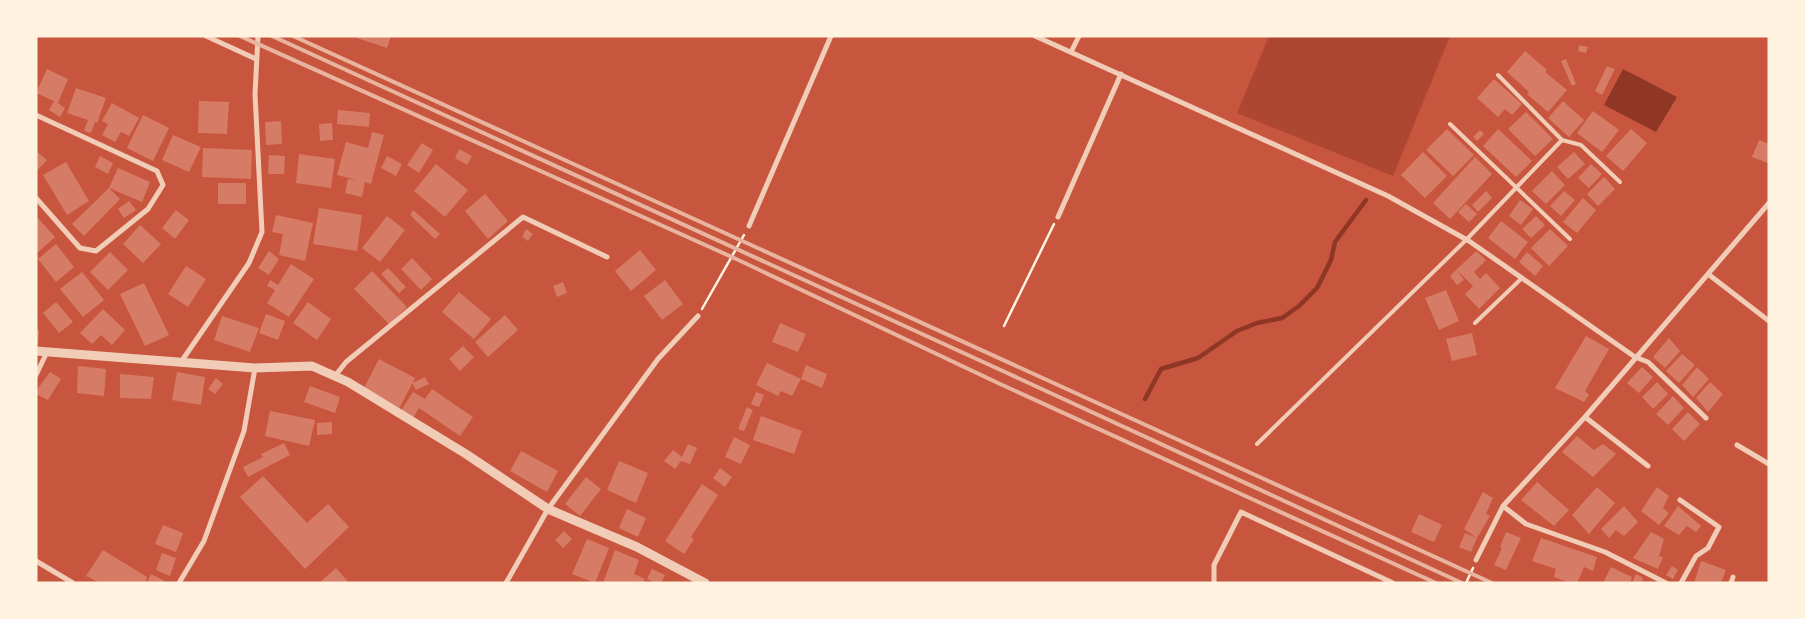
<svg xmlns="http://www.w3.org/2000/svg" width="1805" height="619" font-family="'Noto Serif',serif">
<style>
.green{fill:#ae4732}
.water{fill:#8f3625}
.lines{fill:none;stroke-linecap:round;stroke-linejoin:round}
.stream{stroke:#8f3625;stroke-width:4.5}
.building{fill:#d67c66}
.path{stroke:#fff3e0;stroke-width:2.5}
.service{stroke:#f1ccb7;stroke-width:4}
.minor{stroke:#f1ccb7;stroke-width:5}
.tertiary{stroke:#f1ccb7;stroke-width:9}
.rail{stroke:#e9b49f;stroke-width:4}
</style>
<rect width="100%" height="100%" fill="#c8553d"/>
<!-- green -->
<path class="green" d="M1269 36H1450L1393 176 1237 113Z"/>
<!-- water -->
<path class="water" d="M1623 69 1677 97 1656 132 1604 105Z"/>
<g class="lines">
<!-- stream -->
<path class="stream" d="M1145 399 1161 369 1198 358 1237 331 1257 323 1282 318 1299 306 1317 288 1331 260 1335 242 1366 200"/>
</g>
<!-- building -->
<path class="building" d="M358 36H391L387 48 357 38Z
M1579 45 1588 47 1586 53 1578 51Z
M1525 51 1547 70 1545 72 1567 90 1548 112 1527 94 1529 92 1507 72Z
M1566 59 1576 84 1572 86 1561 61Z
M1607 66 1615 69 1602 95 1595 91Z
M47 69 68 79 58 103 65 108 60 117 49 110 54 101 36 93Z
M1494 79 1522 104 1512 115 1505 109 1498 117 1477 98Z
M76 88 106 98 97 123 95 122 91 133 84 131 88 120 67 113Z
M199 101 229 102 227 134 198 133Z
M1563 101 1584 120 1569 137 1548 118Z
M112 103 139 118 129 136 121 132 115 142 102 135 108 124 102 121Z
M338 110 370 113 369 127 337 124Z
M1593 111 1619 130 1602 152 1577 133Z
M1526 112 1553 139 1535 156 1508 129Z
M143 115 169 128 153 161 127 148Z
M281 121 282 144 266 145 265 122Z
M332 123 333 140 320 141 319 124Z
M1447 129 1474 155 1453 176 1426 150Z
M1498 129 1532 161 1516 177 1483 146Z
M1631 129 1647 143 1623 171 1606 156Z
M1480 130 1484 134 1477 141 1473 137Z
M372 132 384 135 371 184 365 182 362 197 345 193 348 179 357 180 337 175 346 142 368 148Z
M173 135 201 147 189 172 162 160Z
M1759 140 1769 144 1768 163 1752 157Z
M422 143 433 150 419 173 407 165Z
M203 148 252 150 251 179 202 177Z
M459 149 472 156 467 165 455 158Z
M36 151 47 160 36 172Z
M1423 152 1447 176 1425 198 1401 175Z
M1574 152 1585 164 1568 179 1557 167Z
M299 154 335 159 331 188 296 183Z
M269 155 285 156 284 174H268Z
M100 156 113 163 108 174 95 167Z
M387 156 402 164 396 176 381 168Z
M1475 157 1492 174 1450 219 1433 203Z
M66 162 89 201 67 215 43 175Z
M436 164 468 190 445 217 414 191Z
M1591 164 1602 174 1589 188 1578 178Z
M118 168 150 182 142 202 109 188 120 199 84 236 72 224 109 188Z
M1552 171 1565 185 1546 204 1532 191Z
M1604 177 1615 189 1598 206 1587 194Z
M218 183H246V204H218Z
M1486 191 1492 198 1478 212 1472 205Z
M1564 191 1575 200 1561 216 1550 206Z
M485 194 508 221 488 239 465 211Z
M1583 198 1596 210 1577 233 1563 222Z
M1520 200 1533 209 1521 225 1509 216Z
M129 201 136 210 124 218 118 209Z
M1466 204 1477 214 1469 222 1458 212Z
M319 208 362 215 357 251 313 244Z
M176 210 189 220 175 239 162 228Z
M413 210 440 234 435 239 410 215Z
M276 215 313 223 305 261 279 255 283 234 272 232Z
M36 216 55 237 36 254Z
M387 216 405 230 380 262 362 248Z
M1536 216 1545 225 1531 238 1522 229Z
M1501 221 1528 242 1515 259 1488 238Z
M140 225 161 244 143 263 123 244Z
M526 229 533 234 528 241 522 237Z
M1550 229 1568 246 1549 266 1531 248Z
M56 244 74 267 56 282 38 259Z
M640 250 656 270 631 291 615 271Z
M269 251 279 259 269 275 258 268Z
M1476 251 1486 260 1474 272 1480 279 1486 273 1500 288 1479 309 1465 294 1473 286 1457 270 1464 280 1457 285 1450 276Z
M110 252 128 270 108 290 90 272Z
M1527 252 1543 266 1535 276 1519 262Z
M412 258 432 279 421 290 401 269Z
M291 264 314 279 289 317 267 303 275 290 267 286 270 280 278 285Z
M186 266 206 279 188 307 168 294Z
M388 268 406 287 399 293 381 274Z
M372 271 407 307 389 324 354 289Z
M82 272 104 300 83 317 60 289Z
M665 280 683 304 662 320 644 296Z
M563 282 567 293 557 297 553 286Z
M144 283 169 335 145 346 120 294Z
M1446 290 1459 321 1439 330 1425 298Z
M459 292 491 319 474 339 442 312Z
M56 302 73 322 59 333 43 313Z
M308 302 331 319 317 340 293 323Z
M103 309 125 330 112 345 101 335 92 344 80 333Z
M266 314 285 321 278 340 259 333Z
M505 315 518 330 488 357 475 342Z
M222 316 259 328 250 352 214 340Z
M780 323 806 334 798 352 772 342Z
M36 328 39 331 38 345H36Z
M1472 333 1477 355 1452 361 1446 339Z
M1586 336 1609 349 1585 391 1589 395 1584 402 1555 388Z
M1669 338 1680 351 1665 368 1653 357Z
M463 346 474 357 460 371 449 359Z
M1682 354 1695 365 1679 383 1666 371Z
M379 359 415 378 399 409 363 390Z
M767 363 801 379 792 396 781 391 778 396 756 385Z
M806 365 827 374 822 388 801 379Z
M78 366 106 369 104 396 77 393Z
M1642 367 1653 377 1639 393 1627 383Z
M1697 367 1709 379 1693 397 1682 385Z
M50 372 61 379 48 400 36 394V391Z
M177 372 205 377 201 405 172 400Z
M120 374 154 377 151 399 120 398Z
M425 377 429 384 416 390 412 383Z
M216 378 223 384 215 394 208 389Z
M1657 382 1668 394 1653 409 1642 397Z
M1710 382 1723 394 1708 412 1696 398Z
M310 386 340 397 335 413 304 402Z
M432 389 473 417 460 436 419 408 412 420 400 412 413 392 425 399Z
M756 392 764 395 759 407 751 404Z
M1673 396 1684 408 1668 425 1656 414Z
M747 407 753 410 744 431 738 429Z
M270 411 315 420 309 446 265 436Z
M1688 412 1700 424 1684 441 1672 429Z
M761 416 802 431 794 454 753 440Z
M332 422V434L317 435V423Z
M1577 436 1594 450 1603 444 1616 454 1593 477 1562 452Z
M734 437 750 445 741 464 725 457Z
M284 443 290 455 248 477 243 467 263 457 261 454Z
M688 444 697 448 690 464 681 461 675 469 664 461 673 450 682 457Z
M521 451 558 471 547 492 510 471Z
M619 461 648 473 636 503 607 490Z
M720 468 732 477 725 487 713 478Z
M263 476 307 523 328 504 349 527 305 569 240 497Z
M586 477 601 489 580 516 565 504Z
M1537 482 1569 510 1554 526 1521 500Z
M702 484 718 495 691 537 694 539 684 554 665 541Z
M1597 487 1615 503 1589 534 1572 515Z
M1657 487 1669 496 1663 508 1669 513 1659 525 1641 511Z
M1483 492 1493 498 1486 514 1490 516 1477 538 1464 529Z
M1624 506 1638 522 1624 536 1616 530 1609 538 1601 529Z
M1678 506 1701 526 1696 532 1687 526 1679 535 1664 526Z
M627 509 646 518 638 537 619 528Z
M1419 514 1442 525 1434 542 1411 532Z
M163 525 183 533 176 552 155 544Z
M564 531 572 539 563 548 555 540Z
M1506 532 1521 538 1506 570 1494 565 1502 548 1500 547Z
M1651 532 1664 539 1659 556 1663 557 1658 569 1633 558Z
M1465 533 1477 538 1471 552 1459 547Z
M1541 538 1597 557 1593 571 1584 567 1577 583H1570L1554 577 1556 569 1532 561Z
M587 539 609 548 595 583 572 574Z
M103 550 147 577 145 583H100L86 576Z
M615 550 639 560 634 574 645 579 643 583H603Z
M162 553 176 558 170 576 156 570Z
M1701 561 1726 570 1721 583H1694Z
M1672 566 1678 570 1673 579 1666 575Z
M1611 567 1632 577 1630 583H1603Z
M336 568 349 583H319Z
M652 569 665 575 661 583H656L647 579Z
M151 574 165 581V583H147Z
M1636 574 1643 578 1642 583H1632Z"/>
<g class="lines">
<!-- path -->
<path class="path" d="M702 309 744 235
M1004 326 1054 224
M1466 583 1473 568"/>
<!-- service -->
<path class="service" d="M1450 124 1570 239
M1562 140 1581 145 1620 182
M1475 323 1522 278
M1257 444 1466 240 1562 140 1498 75"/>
<!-- minor -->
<path class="minor" d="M206 36 256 59
M1035 36 1388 196 1469 241 1635 357 1648 362 1706 418
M1071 52 1079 36
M36 115 157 171 163 185 148 209 96 251 80 248 36 198
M1058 217 1121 74
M749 226 831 36
M1708 274 1769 321
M181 362 249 263 262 232 255 94 258 36
M36 375 47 352
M335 376 346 362 523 217 607 257
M1585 417 1648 466
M1737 445 1769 464
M1680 500 1719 527 1708 548 1696 556 1681 583
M1503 506 1526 524 1605 552 1666 583
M1476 560 1503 506 1585 417 1769 203
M36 561 73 583
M179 583 204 541 244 431 255 368
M506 583 548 509 658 359 698 316
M1214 583V565L1241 512 1393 583
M1731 583 1733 577"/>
<!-- tertiary -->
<path class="tertiary" d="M36 351 255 368 312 366 348 382 466 454 548 509 637 547 705 583"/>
<!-- rail -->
<path class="rail" d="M240 36 732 257 998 383 1436 583
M272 36 1005 372 1462 583
M293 36 1492 583"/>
</g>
<!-- border -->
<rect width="1805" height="619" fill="none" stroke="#fff3e0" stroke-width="75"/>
</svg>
